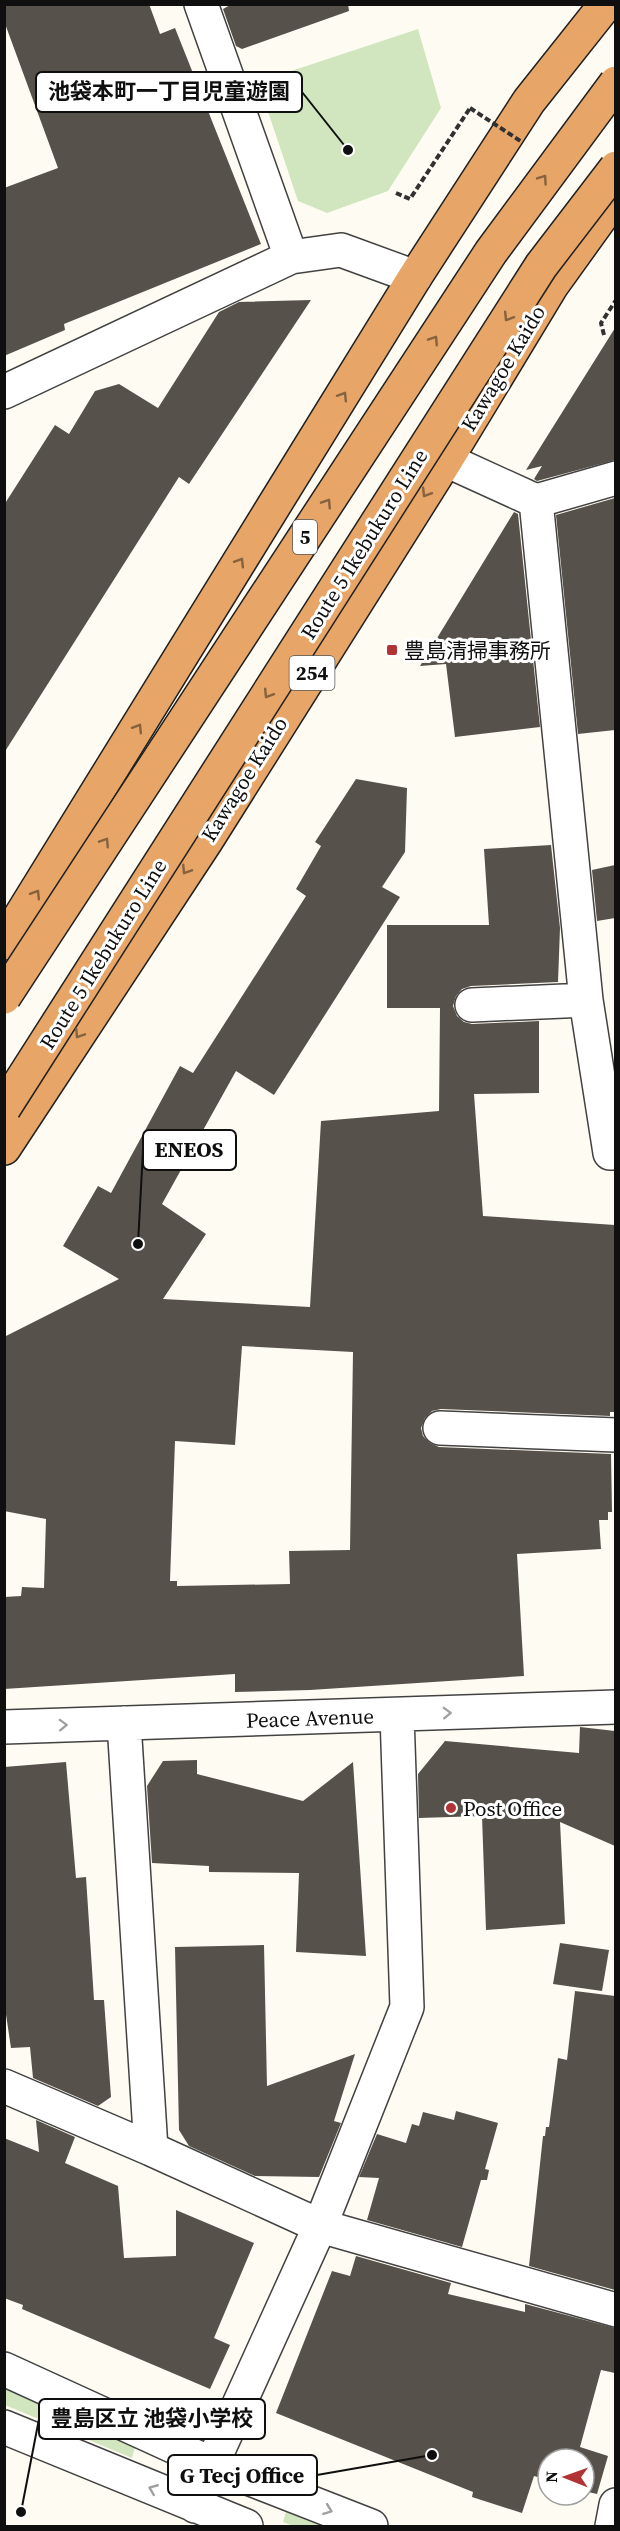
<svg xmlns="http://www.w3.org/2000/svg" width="620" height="2531" font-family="'Source Serif 4','Noto Sans JP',serif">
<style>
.green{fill:#d1e6be}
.building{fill:#57514c;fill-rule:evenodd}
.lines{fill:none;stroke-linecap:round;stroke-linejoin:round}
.minor-casing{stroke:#424242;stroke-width:36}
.highway-casing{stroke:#202020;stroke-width:36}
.path{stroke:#313131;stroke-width:4;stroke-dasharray:6 3;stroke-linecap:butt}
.minor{stroke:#fff;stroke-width:33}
.highway{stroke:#e7a667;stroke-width:33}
.highway-bridge-casing{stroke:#202020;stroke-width:36;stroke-linecap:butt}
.path-bridge{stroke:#313131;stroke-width:4;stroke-dasharray:6 3;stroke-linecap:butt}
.highway-bridge{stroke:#e7a667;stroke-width:33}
.oneway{stroke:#86623f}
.oneway2{stroke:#9f9f9f}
.poi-dot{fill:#b23335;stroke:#fff;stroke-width:2}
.labels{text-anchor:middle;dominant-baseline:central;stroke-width:6;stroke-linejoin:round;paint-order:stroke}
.shield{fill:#fff;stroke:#575757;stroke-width:1.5}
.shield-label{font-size:20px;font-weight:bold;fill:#0f0f0f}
.street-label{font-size:21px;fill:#0f0f0f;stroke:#fff}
.poi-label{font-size:21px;fill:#0f0f0f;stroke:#fff;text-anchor:start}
.leader{fill:none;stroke:#0f0f0f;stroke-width:2}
.callout-dot{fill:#0f0f0f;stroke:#fff;stroke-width:2}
.callout{fill:#fff;stroke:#0f0f0f;stroke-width:2}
.callout-label{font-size:22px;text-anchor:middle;font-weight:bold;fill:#0f0f0f}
</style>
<rect width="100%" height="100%" fill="#fefcf2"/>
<!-- green -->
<path class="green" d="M418 29 441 108 388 191 327 213 298 201 258 82Z
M4 2386 137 2440 132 2458 5 2405Z
M286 2512 322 2526H293L283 2522Z"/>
<!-- building -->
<path class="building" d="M4 4H149L160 34 175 28 261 244 64 324 65 330 4 356V188L58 168 4 21Z
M232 4H348L349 11 242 49 236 46 223 9Z
M311 300 189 484 179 477 4 753V505L55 425 69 434 95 391 119 384 158 408 219 312 239 302Z
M615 328V460L537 481 534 479 542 466 526 470Z
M615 498V730L578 734 556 515Z
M514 512 518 514 540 727 455 737 446 664 420 666Z
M356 779 407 788 405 852 382 887 400 897 274 1095 236 1071 162 1204 206 1234 163 1299 310 1307 321 1121 439 1111 440 1008H387V925H489L484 849 551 845 560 928 558 982 471 986 462 989 456 996 453 1006 457 1016 464 1022 472 1024 539 1021V1093L474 1094 483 1216 615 1225V1412H610V1416L441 1409 432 1411 425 1418 421 1428 423 1436 430 1443 439 1447 611 1454 612 1512H608V1520H599L601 1549 517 1554 524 1676 310 1690 235 1692V1674L4 1689V1597L21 1596 22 1587 44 1588 46 1519 4 1511V1337L119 1279 63 1246 98 1186 111 1193 180 1066 193 1073 306 896 296 889 321 846 315 842ZM242 1346 353 1352 350 1550 289 1551 290 1584 177 1586V1581H170L175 1441 235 1445Z
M615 865V918L597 921 592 870Z
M580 1727 615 1731V1846L560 1822 565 1924 486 1930 482 1816 419 1818 418 1774 445 1741 579 1753Z
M197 1760V1774L303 1801 353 1762 366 1956 296 1952 299 1873 209 1872V1866L152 1863 147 1786 163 1761Z
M66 1762 76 1878 86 1877 94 2000H104L111 2097 98 2106 33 2078 30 2047 11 2048 4 2001V1767Z
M560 1943 609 1950 602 1991 553 1984Z
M264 1945 267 2086 355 2054 334 2121 341 2123 319 2177 255 2176 189 2146 179 2130 175 1947Z
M575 1991 615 1996V2290L529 2266 543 2136H545L546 2127H549L558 2058 567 2060Z
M456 2111 498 2123 485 2169 489 2170 487 2180H481L462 2247 367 2220 379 2178 359 2177 377 2134 406 2143 412 2124 419 2126 423 2112 454 2120Z
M36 2120 75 2137 65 2163 118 2186 124 2258 176 2256V2210L254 2243 214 2338 230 2345 210 2389 22 2309 23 2305 4 2298V2138L39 2152Z
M356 2256 451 2283 448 2294 525 2312V2304L615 2328V2373L601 2370 580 2447 608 2456 597 2494 584 2491V2459H548V2480L534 2476 522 2513 472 2497 473 2492 276 2413 332 2271 350 2276Z"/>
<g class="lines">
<!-- minor casing -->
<g class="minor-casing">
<path id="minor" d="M201 4 291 257
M4 392 291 257 341 250 415 277
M446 460 536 501 616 478
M536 501 586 1000 610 1153H616
M472 1005 586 1000
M440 1428 616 1435
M124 1723 151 2149
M4 1727 616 1707
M4 2086 151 2149 320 2226 616 2310
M4 2369 212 2464 371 2526
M4 2427 246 2526
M195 2506 212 2464 320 2226 407 2007 397 1715
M612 2526 616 2505"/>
</g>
<!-- highway casing -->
<g class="highway-casing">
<path id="highway" d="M4 943 415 277 529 101 606 4
M4 1148 206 841 446 460 552 285 616 196"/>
</g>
<!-- path -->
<path class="path" d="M396 193 410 199 470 108
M604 335 601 323 616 300"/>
<!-- minor -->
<use href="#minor" class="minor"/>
<!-- highway -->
<use href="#highway" class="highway"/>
<!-- highway-bridge casing -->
<g class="highway-bridge-casing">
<path id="highway-bridge" d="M4 997 491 252 616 83
M4 1108 541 266 616 168"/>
</g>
<!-- path-bridge -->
<path class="path-bridge" d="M470 108 522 142"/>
<!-- highway-bridge -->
<use href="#highway-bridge" class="highway-bridge"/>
</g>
<!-- one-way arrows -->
<defs><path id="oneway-chevron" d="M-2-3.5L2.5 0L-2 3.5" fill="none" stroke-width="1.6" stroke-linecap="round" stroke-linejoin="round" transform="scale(1.5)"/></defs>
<g class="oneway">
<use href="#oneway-chevron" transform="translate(543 179) rotate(-55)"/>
<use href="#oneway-chevron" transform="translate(508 317) rotate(122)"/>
<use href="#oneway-chevron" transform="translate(434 340) rotate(-57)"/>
<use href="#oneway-chevron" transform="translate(343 396) rotate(-58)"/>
<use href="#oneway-chevron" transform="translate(426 493) rotate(122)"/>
<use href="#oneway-chevron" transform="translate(327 503) rotate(-57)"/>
<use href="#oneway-chevron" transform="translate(240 562) rotate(-58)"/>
<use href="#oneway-chevron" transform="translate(268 694) rotate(122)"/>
<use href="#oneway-chevron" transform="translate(138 728) rotate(-58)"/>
<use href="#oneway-chevron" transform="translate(105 842) rotate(-57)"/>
<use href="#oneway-chevron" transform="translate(186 870) rotate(123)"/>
<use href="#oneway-chevron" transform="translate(36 894) rotate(-58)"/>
<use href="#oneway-chevron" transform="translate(79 1034) rotate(123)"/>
</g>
<g class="oneway2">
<use href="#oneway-chevron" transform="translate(447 1713) rotate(-2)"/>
<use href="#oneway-chevron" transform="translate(63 1725) rotate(-2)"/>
<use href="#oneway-chevron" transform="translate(153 2489) rotate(-158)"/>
<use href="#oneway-chevron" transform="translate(328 2510) rotate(21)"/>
</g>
<!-- markers -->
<g class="poi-dot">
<rect x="386" y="644" width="12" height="12" rx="3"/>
<circle cx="451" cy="1808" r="6"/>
</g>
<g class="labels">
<!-- shield labels -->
<g class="shield">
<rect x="293" y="520" width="24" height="34" rx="4.5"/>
<rect x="289.5" y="656" width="45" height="34" rx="4.5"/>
</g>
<g class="shield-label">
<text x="305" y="537">5</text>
<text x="312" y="673">254</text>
</g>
<!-- street labels -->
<g class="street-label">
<text transform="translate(503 368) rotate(-59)">Kawagoe Kaido</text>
<text transform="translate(364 544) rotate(-58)">Route 5 Ikebukuro Line</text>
<text transform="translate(244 779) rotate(-58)">Kawagoe Kaido</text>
<text transform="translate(103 954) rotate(-58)">Route 5 Ikebukuro Line</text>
<text transform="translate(310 1718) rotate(-2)">Peace Avenue</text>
</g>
<!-- poi labels -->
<g class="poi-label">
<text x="404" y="650">豊島清掃事務所</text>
<text x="463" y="1808">Post Office</text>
</g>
</g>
<!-- callouts -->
<path class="leader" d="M348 150L302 92M138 1244L143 1150M21 2512L39 2419M432 2455L317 2475"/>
<g class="callout-dot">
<circle cx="348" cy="150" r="6"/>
<circle cx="138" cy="1244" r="6"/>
<circle cx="21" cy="2512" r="6"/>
<circle cx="432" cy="2455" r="6"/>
</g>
<g class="callout">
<rect x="36" y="72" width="266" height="40" rx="6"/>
<rect x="143" y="1130" width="93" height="40" rx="6"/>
<rect x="39" y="2399" width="226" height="40" rx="6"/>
<rect x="168" y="2455" width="149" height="40" rx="6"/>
</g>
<g class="callout-label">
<text x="169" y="99">池袋本町一丁目児童遊園</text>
<text x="189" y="1157">ENEOS</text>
<text x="152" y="2426">豊島区立 池袋小学校</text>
<text x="242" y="2483">G Tecj Office</text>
</g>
<!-- border -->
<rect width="620" height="2531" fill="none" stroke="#0f0f0f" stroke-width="12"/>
<!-- north arrow -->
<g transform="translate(566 2477) rotate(271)"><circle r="28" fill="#ffffff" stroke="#9f9f9f" stroke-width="1.5"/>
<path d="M0-4.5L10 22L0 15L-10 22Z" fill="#b23335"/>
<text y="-9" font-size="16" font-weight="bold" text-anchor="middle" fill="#0f0f0f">N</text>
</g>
</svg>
